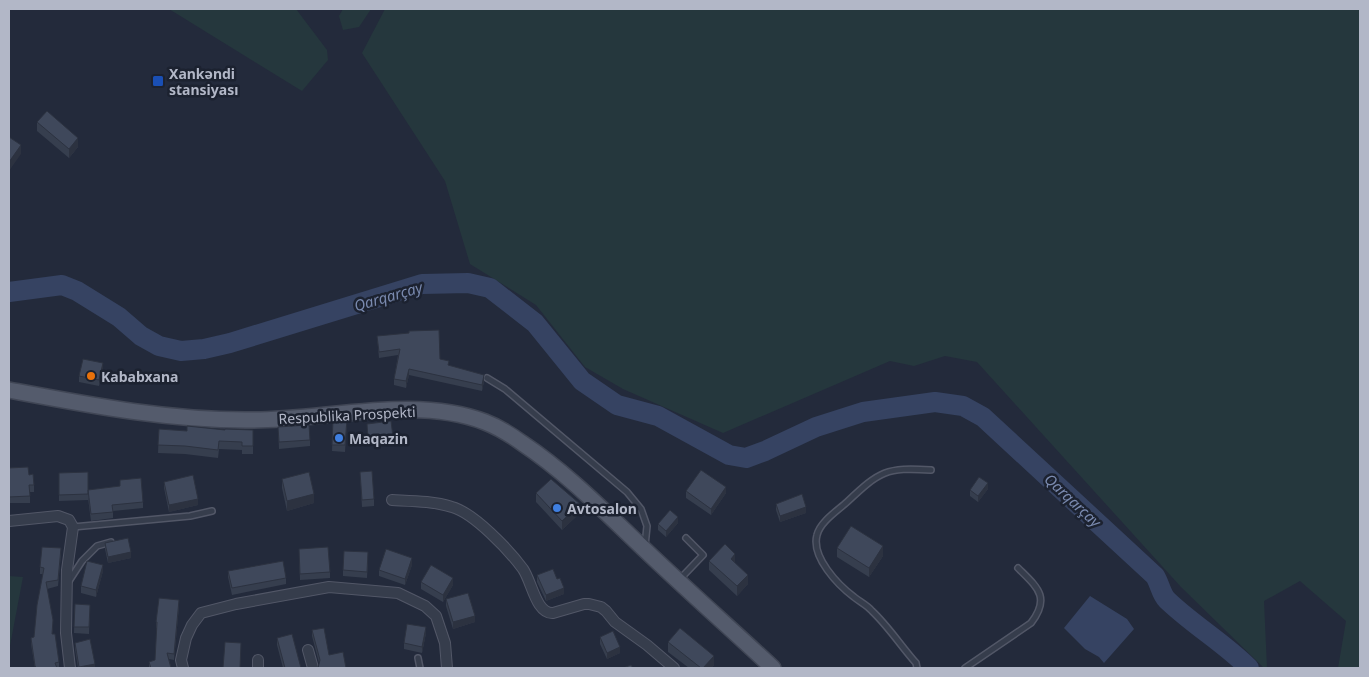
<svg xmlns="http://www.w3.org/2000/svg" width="1369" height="677" font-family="'Noto Sans',sans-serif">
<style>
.green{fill:#25373d}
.water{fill:#364362}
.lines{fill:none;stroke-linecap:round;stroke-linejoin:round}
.river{stroke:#364362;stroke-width:20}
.lane-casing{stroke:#525767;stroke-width:8}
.street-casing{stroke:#525767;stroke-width:12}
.primary-casing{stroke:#404655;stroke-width:18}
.lane{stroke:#363d4c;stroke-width:5}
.street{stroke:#363d4c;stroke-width:10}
.primary{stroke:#545b6c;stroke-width:15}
.wall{fill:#363e4e}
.shaded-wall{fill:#2c3240}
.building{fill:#3f485b;stroke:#2c3240}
.transit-dot{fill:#1a4fb4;stroke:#1c2230;stroke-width:2}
.food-dot{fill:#e8710a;stroke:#1c2230;stroke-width:2}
.shop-dot{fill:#3f7fe0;stroke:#1c2230;stroke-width:2}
.labels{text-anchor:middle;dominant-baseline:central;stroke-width:5;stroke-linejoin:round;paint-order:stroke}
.poi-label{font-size:14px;font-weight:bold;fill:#b2b7c7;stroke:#1c2230;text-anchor:start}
.street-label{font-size:14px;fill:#b2b7c7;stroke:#1c2230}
.water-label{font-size:15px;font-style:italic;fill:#7a8aaf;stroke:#1c2230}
</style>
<rect width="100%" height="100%" fill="#232a3b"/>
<!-- green -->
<path class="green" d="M169 9H296L327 50 328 60 302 91Z
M343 9H371L359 27 343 30 339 16Z
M385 9H1360V668H1338L1346 621 1300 581 1264 601 1267 668H1264L1181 587 977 362 945 356 914 366 890 361 723 433 623 389 585 367 536 305 470 264 445 181 362 53Z
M9 576 23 577 9 651Z"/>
<!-- water -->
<path class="water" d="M1090 596 1127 619 1134 629 1104 663 1099 657 1085 649 1064 628Z"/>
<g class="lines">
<!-- river -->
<path class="river" d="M9 292 62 285 77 291 119 317 141 336 159 346 181 351 204 349 230 343 422 284 468 283 490 288 535 323 582 381 617 405 658 416 729 455 746 458 765 451 816 427 863 412 935 402 963 406 983 417 1155 576C1160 584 1161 594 1167 600 1193 625 1224 643 1249 668"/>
<!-- lane casing -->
<g class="lane-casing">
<path id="lane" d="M487 378 505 389 627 492 641 509 647 526 645 546
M73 527 190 516 212 511
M679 580 703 555 686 538
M69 581 82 561 97 546 111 542
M418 658 420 668
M917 668 916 663C901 646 888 626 872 611 867 605 860 602 854 597 838 585 811 557 817 535 820 522 837 511 847 502 880 471 886 467 931 470
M965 668 1031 623C1051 597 1037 587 1018 568"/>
</g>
<!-- street casing -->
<g class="street-casing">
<path id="street" d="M392 500C412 501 433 501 452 507 474 513 509 550 523 569 532 582 536 614 553 613L584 604H589L601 607 606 611 615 622 647 645 674 668
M9 521 58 516 69 520 73 527 67 570 66 633 70 668
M308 650 313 668
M258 660V668
M183 668 181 660 186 638 192 625 201 613 236 604 329 587 398 593 425 606 436 616 445 643 447 668"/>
</g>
<!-- primary casing -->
<g class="primary-casing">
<path id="primary" d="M9 390C89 405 171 421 253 420 326 420 416 395 485 422 498 427 511 435 522 443 567 473 604 511 643 548 686 589 730 628 773 668"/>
</g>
<!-- lane -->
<use href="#lane" class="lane"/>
<!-- street -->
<use href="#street" class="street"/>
<!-- primary -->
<use href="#primary" class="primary"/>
</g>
<!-- wall -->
<path class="wall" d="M37 122 78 147 69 158 37 131Z
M377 336 440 359 449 366 484 381 482 391 409 375 406 388 394 385V379L398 355 379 358Z
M103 370 99 386 79 382V376Z
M333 419H347L345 452 332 451Z
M367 424 393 437V443L368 446Z
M278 427 310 440V446L279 449Z
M159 429 187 431 253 430V454H242V450L219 449 218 458 185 454 158 453Z
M9 468 29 475 34 485V492H30V503H9Z
M360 472 374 499V506L362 507Z
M59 473 88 490 120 487V480L143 502V508L113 511V518L91 521 88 498V500L59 501Z
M282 479 314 503 287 511 282 488Z
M164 482 198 505 169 512 164 488Z
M988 489 978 502 970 496V490Z
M686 491 726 493 711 515 686 498Z
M536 493 580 513 562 530 536 502Z
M776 504 806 513 780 522 776 510Z
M678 523 666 537 658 530V524Z
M105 543 131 558 108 563 105 549Z
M837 548 883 556 869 577 837 557Z
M61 554 58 586 47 589 53 626 52 634 59 662V668H35L31 644V638L34 637 43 574H40V567Z
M299 555 330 572V578L300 580Z
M368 558 367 578 343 576V570Z
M709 561 735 563 748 584 737 596 709 570Z
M412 565 405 585 379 576V570Z
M103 571 96 597 81 593V586Z
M228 571 286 578V584L232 595 228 577Z
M537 575 557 579 564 594 546 601 537 582Z
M421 582 453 585 443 602 421 589Z
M446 599 475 622 453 629 446 606Z
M75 604 90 605 89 634 74 633Z
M179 606 174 660 169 659 171 668H149V662L155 660 157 628H156V622Z
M312 630 329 655 319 663 312 636Z
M426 633 422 653 404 649V643Z
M600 637 620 653 607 659 600 644Z
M277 638 301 668H283L277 645Z
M668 642 714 665 711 668H689L668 652Z
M75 643 95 668H78L75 649Z"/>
<!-- shaded-wall -->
<path class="shaded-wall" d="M78 138V147L69 158V149Z
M21 145V154L9 171V162Z
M103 363V370L99 386V380Z
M409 369V375L406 388V381Z
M484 375V381L482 391V385Z
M988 483V489L978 502V496Z
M726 487V493L711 515V509Z
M314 494V503L287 511V501Z
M198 499V505L169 512V505Z
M580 504V513L562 530V521Z
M806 507V513L780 522V516Z
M678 517V523L666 537V531Z
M883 546V556L869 577V568Z
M131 552V558L108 563V557Z
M735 554V564L731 559Z
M412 558V565L405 585V579Z
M103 565V571L96 597V590Z
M748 575V584L737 596V586Z
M453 578V585L443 602V595Z
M564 588V594L546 601V595Z
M179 600V606L174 660V654Z
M475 616V622L453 629V622Z
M426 627V633L422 653V647Z
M620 647V653L607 659V653Z
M714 656V665L711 668H703Z
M95 664V668H79V667Z"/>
<!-- building -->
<path class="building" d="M47 111 78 138 69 149 37 122Z
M9 137 21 145 9 162Z
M439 330 440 359 449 361 448 365 484 375 482 385 409 369 406 381 394 379 400 349 379 352 377 336 409 333V331Z
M83 359 103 363 99 380 79 376Z
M333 419H347L345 445H332Z
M391 421 393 437 368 439 367 424Z
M309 425 310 440 279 442 278 427Z
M187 426 225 430V429L253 430V446H242V442L219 441 218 450 185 446 158 445 159 429 187 431Z
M28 467 29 475 33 474 34 485H29L30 496 9 497V468Z
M701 470 726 487 711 509 686 491Z
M372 471 374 499 362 500 360 472Z
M88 472V494L59 495V473Z
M309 472 314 494 287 501 282 479Z
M193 475 198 499 169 505 164 482Z
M979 477 988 483 978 496 970 490Z
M141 478 143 502 112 505 113 512 91 514 88 490 120 486V480Z
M551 479 580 504 562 521 536 493Z
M802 494 806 507 780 516 776 504Z
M670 510 678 517 666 531 658 524Z
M851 526 883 546 869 568 837 548Z
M128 538 131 552 108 557 105 543Z
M725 544 735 554 731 559 748 575 737 586 709 561Z
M42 547 61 548 58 580 46 582 53 620 52 634H55L59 662 55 663 57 668H37L35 666 31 638 34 637 37 605 44 568 40 567Z
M328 547 330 572 300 574 299 549Z
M386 549 412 558 405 579 379 570Z
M344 551 368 552 367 572 343 570Z
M87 561 103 565 96 590 81 586Z
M283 561 286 578 232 588 228 571Z
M431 565 453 578 443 595 421 582Z
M553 569 557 579 560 578 564 588 546 595 537 575Z
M468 593 475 616 453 622 446 599Z
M159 598 179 600 174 654 167 653 171 668H151L149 662 155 660 157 622H156Z
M75 604 90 605 89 627H74Z
M407 624 426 627 422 647 404 643Z
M324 628 329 655 343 652 346 668H318L320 660 312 630Z
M680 628 714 656 703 668H701L668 642Z
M613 631 620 647 607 653 600 637Z
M292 634 301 668H285L277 638Z
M90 639 95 664 79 667 75 643Z
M225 642 241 643 240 668H223Z
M631 665 633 668H623Z"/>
<!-- markers -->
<rect class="transit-dot" x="152" y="75" width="12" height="12" rx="2.5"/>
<circle class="food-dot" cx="91" cy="376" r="5"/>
<g class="shop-dot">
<circle cx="339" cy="438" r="5"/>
<circle cx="557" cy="508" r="5"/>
</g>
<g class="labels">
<!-- poi labels -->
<g class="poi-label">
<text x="169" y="73">Xankəndi<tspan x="169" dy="16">stansiyası</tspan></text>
<text x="101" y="376">Kababxana</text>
<text x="349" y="438">Maqazin</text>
<text x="567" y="508">Avtosalon</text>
</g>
<!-- street labels -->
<g class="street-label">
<text transform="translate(347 415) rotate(-3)">Respublika Prospekti</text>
</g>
<!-- water labels -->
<g class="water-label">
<text transform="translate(388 296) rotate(-16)">Qarqarçay</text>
<text transform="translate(1073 500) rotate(43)">Qarqarçay</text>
</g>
</g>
<!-- border -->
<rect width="1369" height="677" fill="none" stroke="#b2b7c7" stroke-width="20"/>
</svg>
